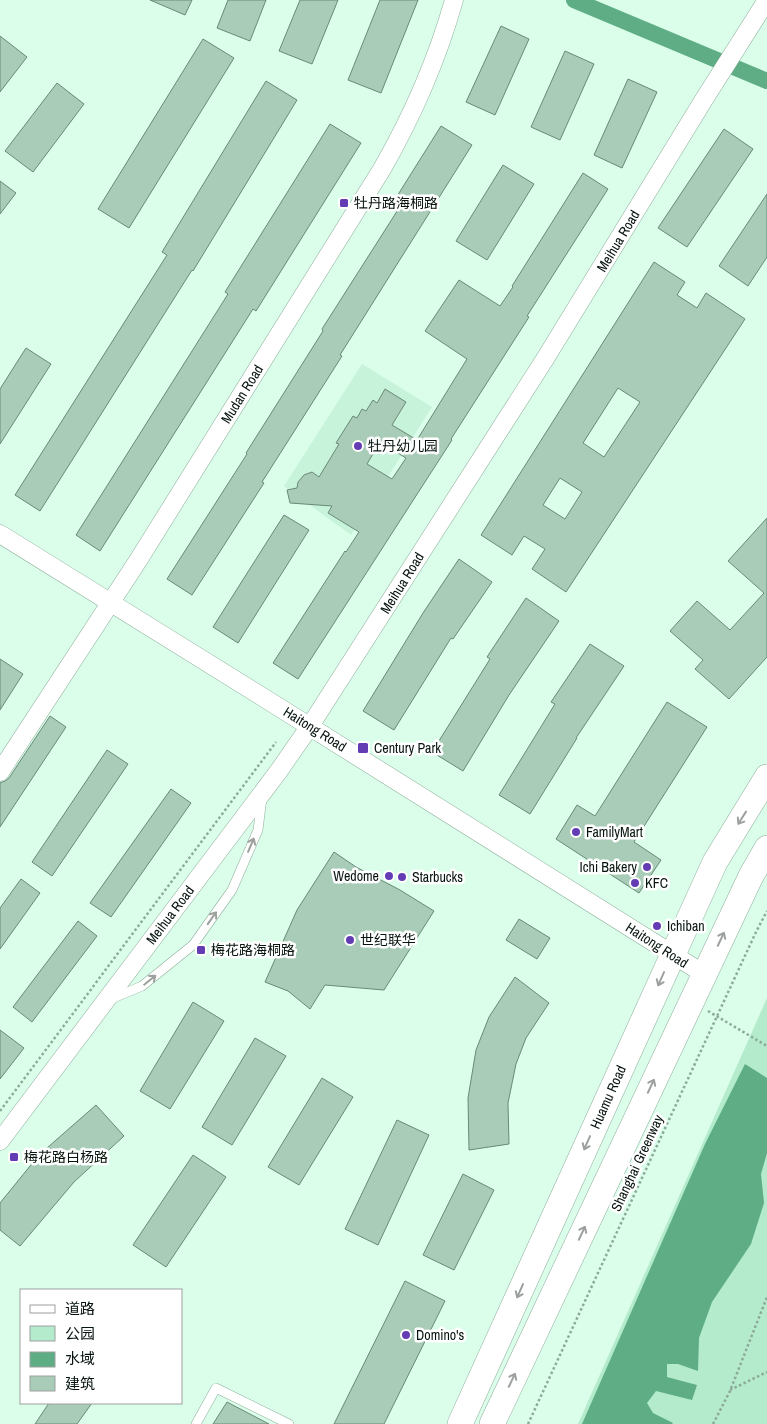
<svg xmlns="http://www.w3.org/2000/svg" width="767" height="1424" font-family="'Archivo Narrow','Noto Sans SC',sans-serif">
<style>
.built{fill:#c8f3db}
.green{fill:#b3ebcc}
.water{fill:#5ead85}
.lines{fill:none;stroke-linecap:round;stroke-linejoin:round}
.canal{stroke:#5ead85;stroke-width:16}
.building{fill:#a9ccb8;stroke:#688976;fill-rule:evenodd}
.lane-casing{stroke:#8cad9a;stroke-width:10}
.street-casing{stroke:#8cad9a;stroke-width:19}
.secondary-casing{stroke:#8cad9a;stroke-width:26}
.path{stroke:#8da999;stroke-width:2.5;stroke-dasharray:2.5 2.5;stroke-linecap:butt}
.lane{stroke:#fff;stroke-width:9}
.street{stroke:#fff;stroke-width:18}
.secondary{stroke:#fff;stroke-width:25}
.oneway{stroke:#9ca19e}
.poi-dot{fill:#633cb4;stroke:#fff;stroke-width:2}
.labels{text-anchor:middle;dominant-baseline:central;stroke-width:5;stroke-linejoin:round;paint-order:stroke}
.poi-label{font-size:14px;fill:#07140d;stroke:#fff;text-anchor:start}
.street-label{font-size:14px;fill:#07140d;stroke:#fff}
</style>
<rect width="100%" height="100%" fill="#dafeea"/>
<!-- built -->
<path class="built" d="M362 364 432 407 351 535 284 486Z"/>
<!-- green -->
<path class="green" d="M767 998V1424H578Z"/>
<!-- water -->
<path class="water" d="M745 1064 767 1078V1153L761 1174 764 1203 751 1244 712 1302 699 1338 698 1371 678 1364H667V1377L697 1385 692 1400 656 1391 647 1403 653 1413 673 1423 672 1424H582L705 1144Z"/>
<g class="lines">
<!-- canal -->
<path class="canal" d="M574 0 767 81"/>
</g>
<!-- building -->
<path class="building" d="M150 0H192L185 15Z
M228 0H266L250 41 217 28Z
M300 0H338L312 64 279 51Z
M380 0H418L381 93 348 80Z
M501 26 529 39 495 115 466 102Z
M0 36 27 57 0 92Z
M203 39 234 58 129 228 98 209Z
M565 51 594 64 560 140 531 127Z
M628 79 657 92 622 168 594 155Z
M266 81 297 100 193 271 192 270 40 511 15 495 167 255 162 252Z
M57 83 84 104 33 172 5 151Z
M330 124 361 143 256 311 253 309 100 551 76 535 228 294 225 292Z
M441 126 472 145 340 355 342 356 262 482 264 483 192 595 167 579 247 454 246 453 323 331 322 329 401 205 394 201Z
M724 129 753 149 687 247 658 228Z
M503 165 534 184 487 260 456 241Z
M583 173 608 189 527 316 529 317 451 439 452 440 298 679 273 663 345 551 346 552 359 532 328 513 332 506 290 503 287 490 297 488 298 482 304 475 312 472 319 477 339 444 336 443 353 416 357 418 362 409 366 411 373 400 377 403 385 389 406 402 392 425 417 440 467 359 425 331 459 280 500 306 513 287 512 286ZM380 442 406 458 392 479 367 464Z
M0 181 16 193 0 214Z
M767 194V257L748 286 719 266Z
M654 262 685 282 677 295 697 308 706 293 745 319 566 592 532 569 545 549 524 536 512 555 481 535ZM618 388 640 402 604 457 583 443ZM560 478 582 492 565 519 543 505Z
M26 348 51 364 0 444V389Z
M284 515 309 530 238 643 213 627Z
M767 518V657L729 699 695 669 703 660 670 631 697 601 730 630 764 593 728 561Z
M459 559 492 582 453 639 451 638 394 730 363 711 423 613Z
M526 598 559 621 509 695 463 771 432 752 490 659 487 657Z
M590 644 624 666 576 738H577L530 814 499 795 555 704 551 702Z
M0 659 23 674 0 710Z
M667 702 707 727 634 842 661 860 639 893 556 839 577 805 595 816Z
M50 716 66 727 0 827V783L5 781 9 778Z
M107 750 128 764 52 876 32 862Z
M171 789 191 803 111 917 90 903Z
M334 852 356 867 400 890 434 911 384 990 325 985 310 1009 288 991 265 982 297 910Z
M21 879 40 893 0 949V908Z
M519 919 550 938 537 959 506 940Z
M78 921 97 936 32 1022 13 1007Z
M515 977 549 1003 526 1038 516 1064 508 1103 509 1144 469 1150 468 1098 476 1050 489 1017Z
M193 1002 224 1021 170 1109 140 1091Z
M0 1030 24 1048 0 1079Z
M255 1038 286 1056 232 1145 202 1127Z
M322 1078 353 1097 299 1185 268 1167Z
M96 1105 124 1136 74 1182 20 1246 0 1230V1203L39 1155Z
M397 1120 429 1135 378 1245 345 1229Z
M193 1155 226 1177 166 1267 133 1245Z
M463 1174 494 1190 454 1270 423 1255Z
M405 1281 445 1301 384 1424H334Z
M227 1402 269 1424H213Z
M49 1403H92L77 1424H35Z"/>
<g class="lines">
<!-- lane casing -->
<g class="lane-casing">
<path id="lane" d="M111 999 142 986 193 945 232 890 258 830 262 798
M196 1424 216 1388 289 1424"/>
</g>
<!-- street casing -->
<g class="street-casing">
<path id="street" d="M0 534 269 701 704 974
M0 772 139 559 382 169C413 115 437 60 454 0
M0 1141 278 772 310 726 545 359 703 101 767 0"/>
</g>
<!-- secondary casing -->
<g class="secondary-casing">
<path id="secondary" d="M460 1424 715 862 767 777
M492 1424 751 876 767 848"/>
</g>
<!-- path -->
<path class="path" d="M708 1011 767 1046
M0 1111 276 742
M730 1390 767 1372
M528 1424 756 932 767 911
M713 1424 730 1391 767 1297"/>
<!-- lane -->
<use href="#lane" class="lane"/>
<!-- street -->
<use href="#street" class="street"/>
<!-- secondary -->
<use href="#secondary" class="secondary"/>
</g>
<!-- one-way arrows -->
<defs><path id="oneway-shaft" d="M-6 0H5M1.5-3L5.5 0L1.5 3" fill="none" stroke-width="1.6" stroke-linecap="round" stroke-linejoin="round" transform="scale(1.25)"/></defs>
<g class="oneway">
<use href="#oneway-shaft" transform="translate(742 818) rotate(122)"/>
<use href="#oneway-shaft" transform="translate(251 845) rotate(-67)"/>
<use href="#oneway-shaft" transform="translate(212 918) rotate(-55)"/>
<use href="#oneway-shaft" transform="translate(721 939) rotate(-65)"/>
<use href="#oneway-shaft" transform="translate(661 979) rotate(114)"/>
<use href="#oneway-shaft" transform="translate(150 980) rotate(-39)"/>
<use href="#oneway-shaft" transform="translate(651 1086) rotate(-65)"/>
<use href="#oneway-shaft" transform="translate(587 1143) rotate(114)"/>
<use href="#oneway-shaft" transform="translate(582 1233) rotate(-65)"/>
<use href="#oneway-shaft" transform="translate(520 1291) rotate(114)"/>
<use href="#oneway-shaft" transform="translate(512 1380) rotate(-65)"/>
</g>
<!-- markers -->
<g class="poi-dot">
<rect x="339" y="198" width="10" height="10" rx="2.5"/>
<circle cx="358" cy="446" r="5"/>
<rect x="357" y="742" width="12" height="12" rx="2.5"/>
<circle cx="576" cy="832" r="5"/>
<circle cx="647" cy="867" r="5"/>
<circle cx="389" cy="876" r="5"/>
<circle cx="402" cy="877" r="5"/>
<circle cx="635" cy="883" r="5"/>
<circle cx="657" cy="926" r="5"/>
<circle cx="350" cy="940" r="5"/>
<rect x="196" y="945" width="10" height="10" rx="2.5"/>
<rect x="9" y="1152" width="10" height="10" rx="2.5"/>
<circle cx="406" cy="1335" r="5"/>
</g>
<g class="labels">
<!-- poi labels -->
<g class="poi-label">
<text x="354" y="203">牡丹路海桐路</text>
<text x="368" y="446">牡丹幼儿园</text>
<text x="374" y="748">Century Park</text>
<text x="586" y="832">FamilyMart</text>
<text x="637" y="867" text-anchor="end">Ichi Bakery</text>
<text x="379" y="876" text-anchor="end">Wedome</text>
<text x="412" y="877">Starbucks</text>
<text x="645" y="883">KFC</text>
<text x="667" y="926">Ichiban</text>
<text x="360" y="940">世纪联华</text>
<text x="211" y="950">梅花路海桐路</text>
<text x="24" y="1157">梅花路白杨路</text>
<text x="416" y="1335">Domino's</text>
</g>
<!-- street labels -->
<g class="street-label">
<text transform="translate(618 241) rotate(-59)">Meihua Road</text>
<text transform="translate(242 394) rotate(-58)">Mudan Road</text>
<text transform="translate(402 583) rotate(-58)">Meihua Road</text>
<text transform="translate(315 729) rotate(32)">Haitong Road</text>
<text transform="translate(170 915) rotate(-53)">Meihua Road</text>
<text transform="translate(657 945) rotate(33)">Haitong Road</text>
<text transform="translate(608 1097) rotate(-66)">Huamu Road</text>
<text transform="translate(637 1163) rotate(-65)">Shanghai Greenway</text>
</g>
</g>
<!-- legend -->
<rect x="20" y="1289" width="162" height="115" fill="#ffffff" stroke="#9ca19e"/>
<rect x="30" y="1305" width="25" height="8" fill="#ffffff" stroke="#9ca19e"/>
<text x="65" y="1314" font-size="15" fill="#07140d">道路</text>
<rect x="30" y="1326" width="25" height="15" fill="#b3ebcc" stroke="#9ca19e"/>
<text x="65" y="1339" font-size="15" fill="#07140d">公园</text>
<rect x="30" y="1352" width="25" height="15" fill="#5ead85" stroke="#9ca19e"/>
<text x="65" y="1364" font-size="15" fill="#07140d">水域</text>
<rect x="30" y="1376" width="25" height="15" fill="#a9ccb8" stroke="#9ca19e"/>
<text x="65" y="1389" font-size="15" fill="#07140d">建筑</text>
</svg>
